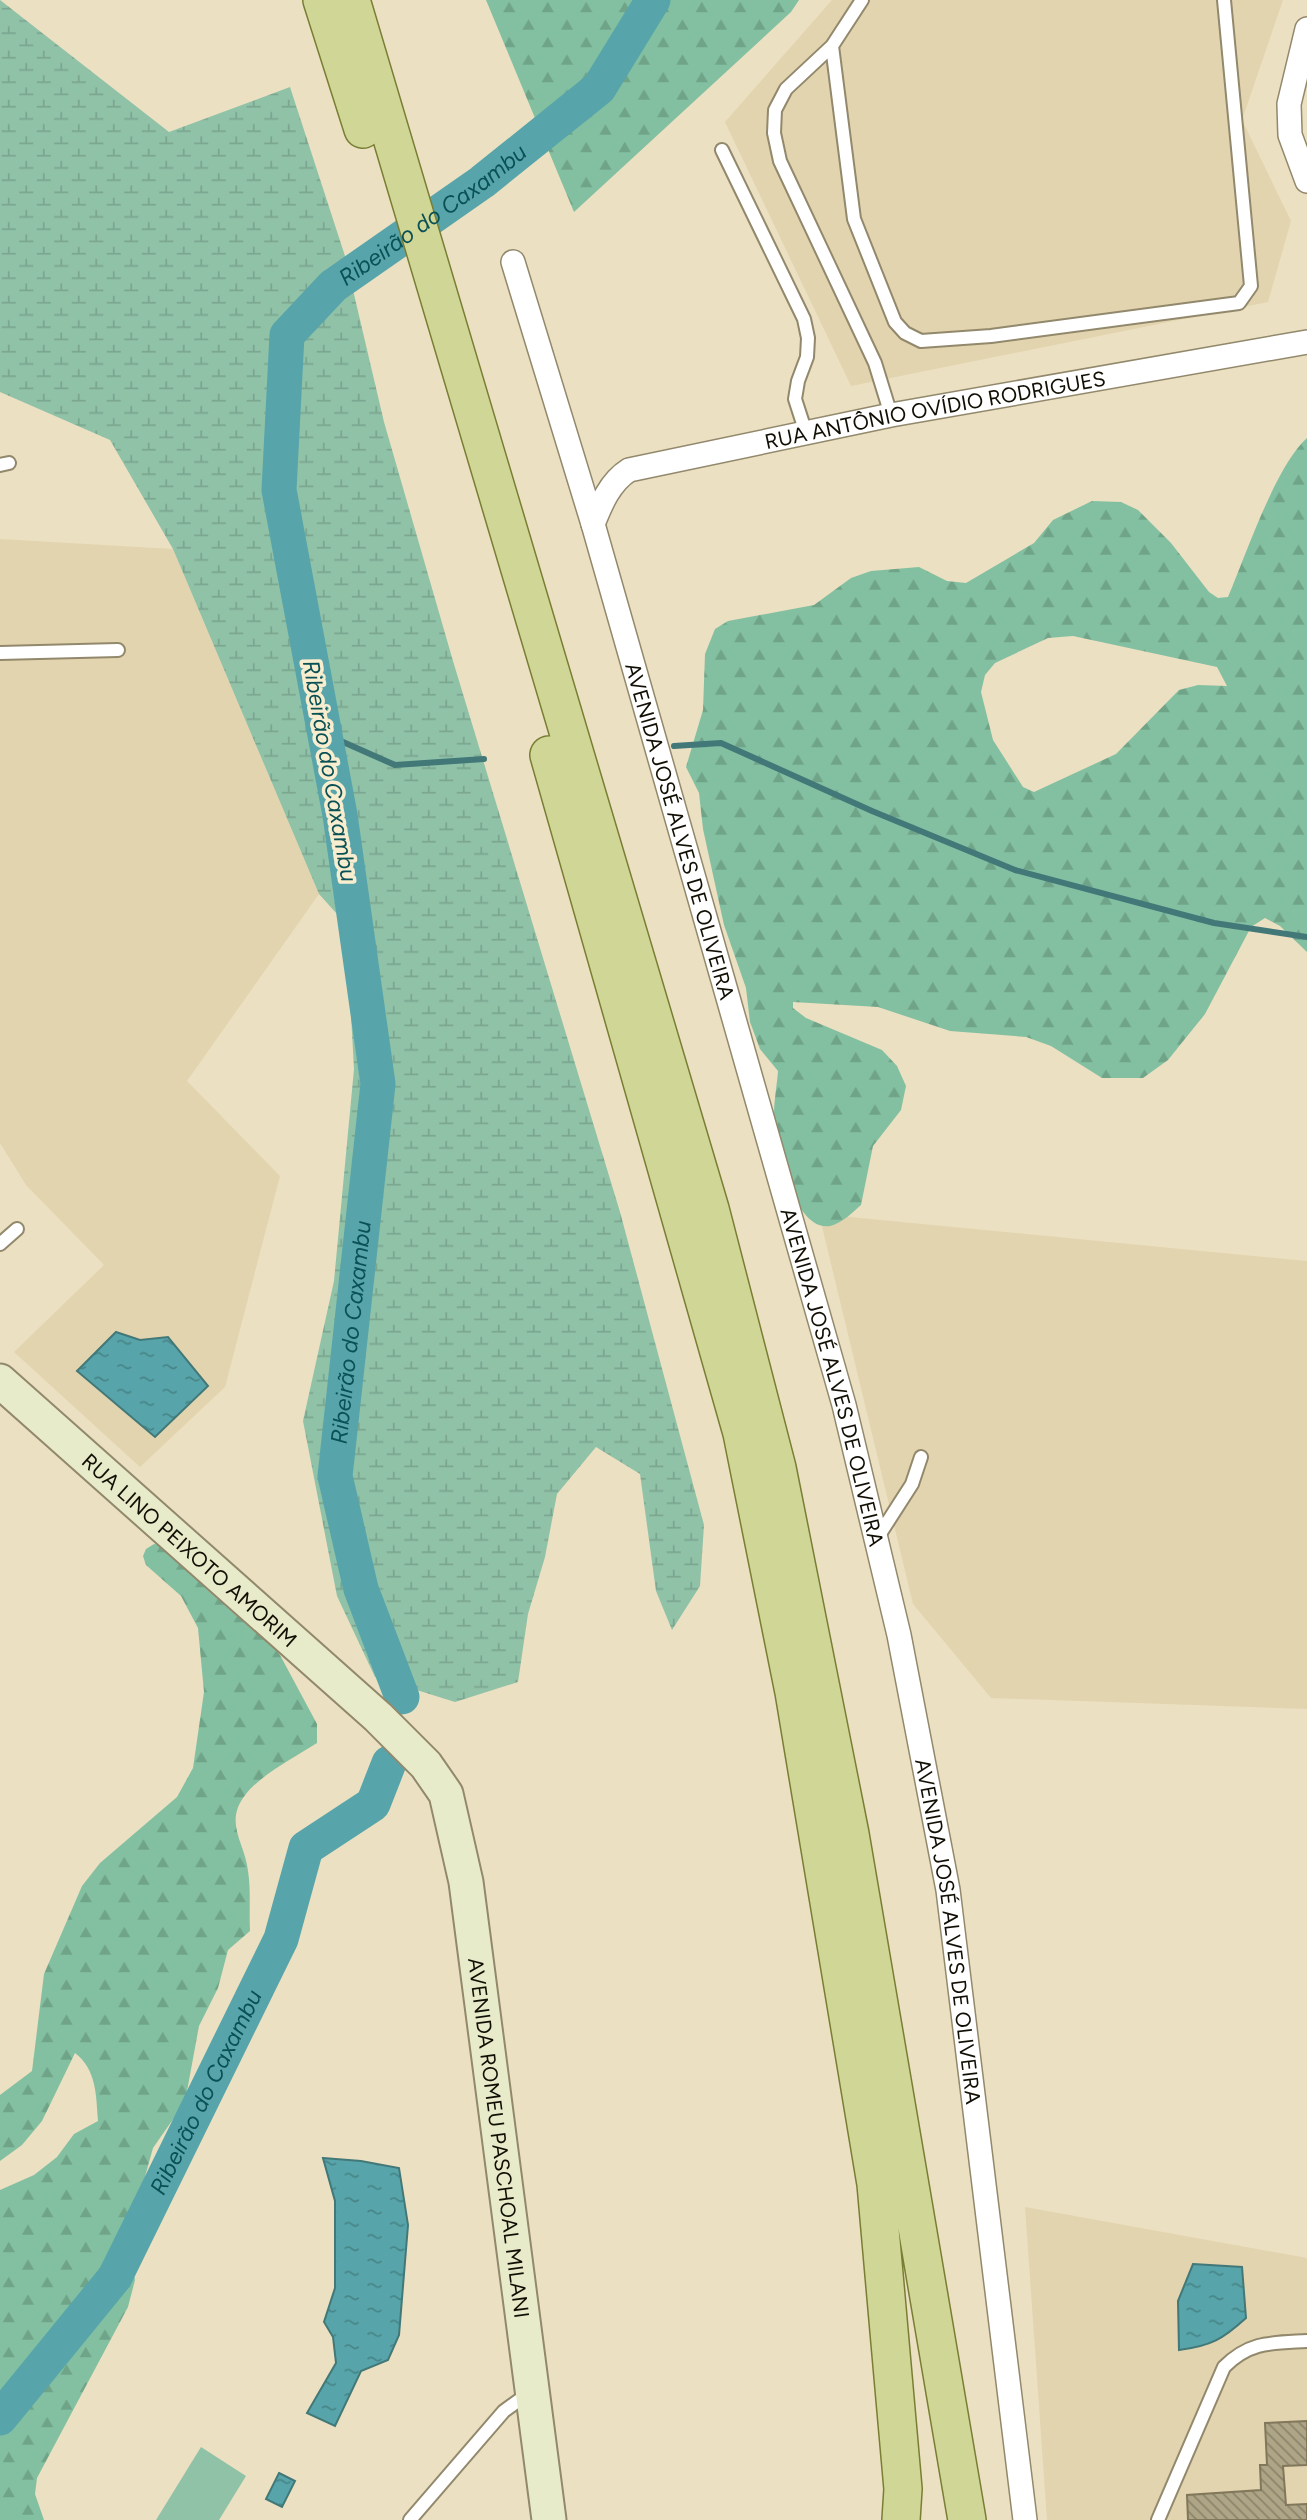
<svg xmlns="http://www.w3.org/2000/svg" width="1307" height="2520" font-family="Figtree,sans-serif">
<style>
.built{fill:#e2d4af}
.forest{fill:url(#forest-firs);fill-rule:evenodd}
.wetland{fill:url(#wetland-marsh)}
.garden{fill:#90c2a8}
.water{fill:url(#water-ripples);stroke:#427878;stroke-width:2}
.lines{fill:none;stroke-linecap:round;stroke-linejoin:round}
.stream{stroke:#427878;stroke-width:6}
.river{stroke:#57a5aa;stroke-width:35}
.building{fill:url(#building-back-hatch);stroke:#81775b;stroke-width:2}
.lane-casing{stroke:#92886c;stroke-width:16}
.street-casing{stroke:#92886c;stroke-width:26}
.secondary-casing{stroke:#92886c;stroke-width:37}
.primary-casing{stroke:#797e34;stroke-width:40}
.lane{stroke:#fff;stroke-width:12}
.street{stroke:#fff;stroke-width:23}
.secondary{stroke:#e8ebca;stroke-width:33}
.primary{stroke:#d0d695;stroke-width:37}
.labels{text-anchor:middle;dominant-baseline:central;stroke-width:7;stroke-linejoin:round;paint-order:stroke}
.street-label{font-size:21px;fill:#110e04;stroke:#f8edce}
.water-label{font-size:23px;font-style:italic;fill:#0a5156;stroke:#f8edce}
</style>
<defs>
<pattern id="forest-firs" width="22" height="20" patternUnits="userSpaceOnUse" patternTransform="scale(1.75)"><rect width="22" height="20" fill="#83c0a1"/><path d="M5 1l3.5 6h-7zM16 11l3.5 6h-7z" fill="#70a489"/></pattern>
<pattern id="wetland-marsh" width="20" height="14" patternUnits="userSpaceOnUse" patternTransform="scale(1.75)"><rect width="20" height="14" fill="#90c2a8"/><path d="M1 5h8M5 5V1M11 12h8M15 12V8" fill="none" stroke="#7ba68f"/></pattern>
<pattern id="water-ripples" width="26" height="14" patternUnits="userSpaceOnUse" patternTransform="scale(1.75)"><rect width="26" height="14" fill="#57a5aa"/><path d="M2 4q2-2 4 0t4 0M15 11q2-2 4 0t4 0" fill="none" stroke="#478588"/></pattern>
<pattern id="building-back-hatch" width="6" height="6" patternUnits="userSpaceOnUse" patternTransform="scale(1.75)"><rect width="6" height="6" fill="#aea486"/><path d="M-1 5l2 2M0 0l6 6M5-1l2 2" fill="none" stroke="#8c846b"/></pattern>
</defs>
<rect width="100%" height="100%" fill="#ebe0c1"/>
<!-- built -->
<path class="built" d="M832 0H1283L1242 120 1291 221 1268 302 851 386 725 122Z
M0 539 173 549 319 894 187 1081 280 1176 225 1387 140 1467 14 1352 104 1265 26 1185 0 1143Z
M819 1214 1307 1261V1709L991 1698 913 1604Z
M1025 2207 1307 2258V2520H1047Z"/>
<!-- forest -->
<path class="forest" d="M486 0H799L791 12 574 212Z
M1307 438V952L1280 926 1265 918 1251 927 1205 1014 1168 1060 1143 1078H1102L1051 1046 1026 1037 950 1031 878 1007 793 1002V1008L806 1018 882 1050 897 1066 906 1086 901 1110 873 1146 861 1205C853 1212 841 1224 830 1226 793 1232 775 1142 774 1115 774 1100 777 1085 778 1071L760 1049 750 1022 746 988 724 925 703 829 699 793 686 767 703 710 705 654 715 629 728 621 814 605 851 578 871 571 919 567 947 581 966 583 1034 543 1053 520 1092 501 1121 502 1138 510 1171 543 1209 592 1218 598 1228 597C1246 555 1275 467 1307 438ZM1073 636 1217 667 1227 686 1198 685 1179 690 1116 754 1034 792 1023 787 993 740 981 692 985 675 995 663 1048 638Z
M154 1544 167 1546 219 1585 280 1655 317 1724V1743C295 1757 262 1774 246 1794 223 1822 245 1843 248 1871 251 1890 249 1911 250 1931L228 1950 218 1988 199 2026 185 2102 153 2148 128 2237 135 2280 128 2307 37 2478 35 2494 44 2520H0V2190L34 2175 57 2157 74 2134 98 2121C96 2096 97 2070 75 2053L42 2121 22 2145 0 2161V2095L32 2071 44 1974 82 1886 100 1863 177 1797 193 1768 204 1692 198 1628 181 1596 146 1565 143 1556 146 1549Z"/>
<!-- wetland -->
<path class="wetland" d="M0 0 169 132 290 87 345 256 384 422 453 661 620 1212 704 1525 700 1586 672 1630 656 1591 640 1474 596 1447 557 1494 545 1557 528 1614 518 1682 455 1702 375 1677 337 1596 303 1421 334 1281 354 1069 346 924 319 894 173 549 110 440 0 392Z"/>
<!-- garden -->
<path class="garden" d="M201 2447 246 2476 219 2520H156Z"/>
<!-- water -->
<path class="water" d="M116 1332 140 1340 168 1337 208 1386 155 1437 77 1371Z
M323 2158 361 2161 399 2168 408 2225 399 2335 388 2360 361 2371 335 2426 307 2413 336 2363 333 2337 324 2322 335 2288V2201Z
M1193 2264 1242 2267 1246 2318C1223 2339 1211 2346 1179 2350L1178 2301Z
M279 2473 295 2481 282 2507 266 2499Z"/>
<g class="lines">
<!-- stream -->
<path class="stream" d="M325 734 395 765 484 759
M674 746 721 743 872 811 1015 870 1214 923 1307 937"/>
<!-- river -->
<g class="river">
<path id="s1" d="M402 1697 361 1589 335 1476 378 1084 340 815 279 490 287 335 333 286 482 182 599 88 653 0"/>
<path id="s2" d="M0 2418 115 2277 281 1939 306 1848 373 1804 389 1763"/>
</g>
</g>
<!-- building -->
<path class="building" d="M1307 2421V2465L1283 2466 1286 2505 1307 2504V2520H1188L1187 2495 1261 2490 1260 2465H1267L1265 2423Z"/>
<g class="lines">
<!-- lane casing -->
<g class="lane-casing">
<path id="lane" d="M862 0 832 46 786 89 775 110 774 133 780 161 875 363 891 415
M832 46 854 219 895 322 905 333 921 341 991 336 1239 303 1251 286 1224 0
M722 150 804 319 808 338 807 357 798 381 795 399 806 433
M0 465 9 463
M0 653 118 650
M0 1244 17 1229
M876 1540 912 1484 921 1457
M410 2520 504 2411 529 2393
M1158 2520 1224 2367C1250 2341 1272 2343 1307 2341"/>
</g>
<!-- street casing -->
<g class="street-casing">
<g id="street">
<path d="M1307 29 1289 104 1290 135 1307 181"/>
<path id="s3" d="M513 262 593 524 844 1405 899 1635 948 1890 1025 2520"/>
<path id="s4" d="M593 524C601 504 610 482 629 470L891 415 1307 342"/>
</g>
</g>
<!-- secondary casing -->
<g class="secondary-casing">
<g id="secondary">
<path id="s5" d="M0 1381 378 1717 426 1765 446 1794 466 1882 549 2520"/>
</g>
</g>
<!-- primary casing -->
<g class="primary-casing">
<path id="primary" d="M322 0 363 129
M351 0 710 1209 777 1468 850 1834 967 2520
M549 755 742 1433 794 1692 876 2184 903 2489 901 2520"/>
</g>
<!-- lane -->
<use href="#lane" class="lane"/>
<!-- street -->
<use href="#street" class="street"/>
<!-- secondary -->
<use href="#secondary" class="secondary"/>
<!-- primary -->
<use href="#primary" class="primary"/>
</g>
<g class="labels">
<!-- street labels -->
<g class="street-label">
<text stroke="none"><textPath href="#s4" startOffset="378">RUA ANTÔNIO OVÍDIO RODRIGUES</textPath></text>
<text stroke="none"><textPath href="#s3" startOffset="593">AVENIDA JOSÉ ALVES DE OLIVEIRA</textPath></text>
<text stroke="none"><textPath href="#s3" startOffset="1160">AVENIDA JOSÉ ALVES DE OLIVEIRA</textPath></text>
<text stroke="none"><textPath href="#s5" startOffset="254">RUA LINO PEIXOTO AMORIM</textPath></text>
<text stroke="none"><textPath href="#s3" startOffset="1727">AVENIDA JOSÉ ALVES DE OLIVEIRA</textPath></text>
<text stroke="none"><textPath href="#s5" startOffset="957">AVENIDA ROMEU PASCHOAL MILANI</textPath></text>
</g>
<!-- water labels -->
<g class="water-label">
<text stroke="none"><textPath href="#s1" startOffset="1573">Ribeirão do Caxambu</textPath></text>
<text transform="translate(330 771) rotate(80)">Ribeirão do Caxambu</text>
<text stroke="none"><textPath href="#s1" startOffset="376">Ribeirão do Caxambu</textPath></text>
<text stroke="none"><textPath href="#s2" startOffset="388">Ribeirão do Caxambu</textPath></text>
</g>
</g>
</svg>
